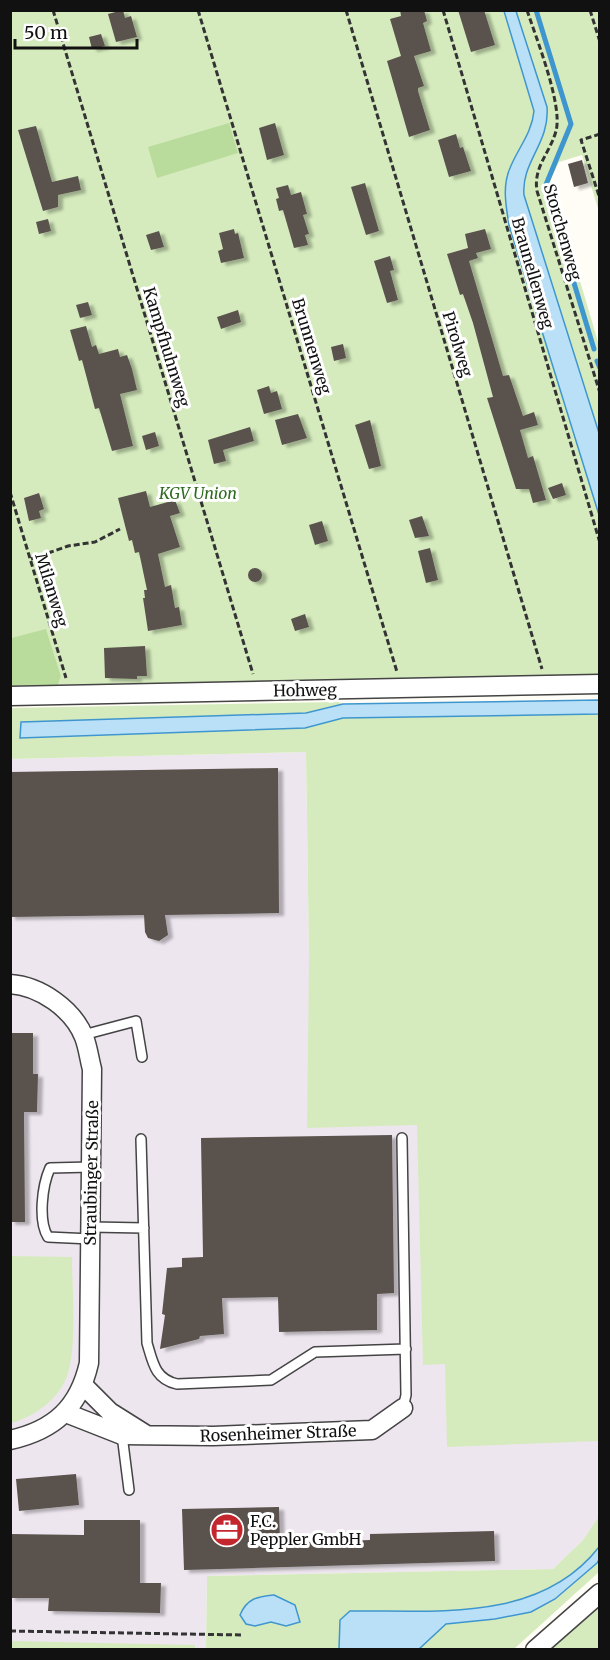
<svg xmlns="http://www.w3.org/2000/svg" width="610" height="1660" font-family="Merriweather,serif">
<style>
.industrial{fill:#eee6ef}
.green{fill:#d5ebbd}
.forest{fill:#b9dc9c}
.water{fill:#b9e0f7;stroke:#3f96cf;stroke-width:1.5}
.lines{fill:none;stroke-linecap:round;stroke-linejoin:round}
.stream{stroke:#3f96cf;stroke-width:5}
.building{fill:#5a524d;filter:url(#shadow)}
.lane-casing{stroke:#444;stroke-width:12}
.street-casing{stroke:#444;stroke-width:21}
.path{stroke:#333;stroke-width:3;stroke-dasharray:6 3;stroke-linecap:butt}
.lane{stroke:#fff;stroke-width:9}
.street{stroke:#fff;stroke-width:18}
.labels{text-anchor:middle;dominant-baseline:central;stroke-width:6;stroke-linejoin:round;paint-order:stroke}
.street-label{font-size:16px;fill:#111;stroke:#fff}
.park-label{font-size:16px;font-style:italic;fill:#2f6b1f;stroke:#fff}
.poi-label{font-size:16px;fill:#111;stroke:#fff;text-anchor:start}
</style>
<defs>
<filter id="shadow"><feDropShadow dx="5" dy="3" stdDeviation="1.5" flood-color="#0004"/></filter>
</defs>
<rect width="100%" height="100%" fill="#fffdf5"/>
<!-- industrial -->
<path class="industrial" d="M306 752 309 959 599 1119V1516L583 1540 553 1569 207 1576 206 1649H11L10 759Z"/>
<!-- green -->
<path class="green" d="M10 11H599V212L582 155 559 162 550 180 599 345V675L58 685 61 676 46 630 11 638Z
M338 702 343 704 306 713 22 722 20 737 305 728 343 718 599 714V1441L447 1447 445 1364 423 1365 417 1125 307 1128 309 959 306 752 11 759 10 708Z
M10 1256 72 1257C72 1289 77 1343 68 1373 61 1398 34 1417 11 1423Z
M599 1516V1572L514 1649 206 1650 207 1576 553 1569 583 1540Z
M599 1607V1649H550Z
M11 1641 195 1645V1649L11 1650Z"/>
<!-- forest -->
<path class="forest" d="M229 123 238 153 157 178 148 147Z
M46 629 61 676 58 685 11 686V638Z"/>
<!-- water -->
<path class="water" d="M504 11H516L547 107C550 143 521 162 524 195L599 433V515L509 225C506 206 502 186 510 168 518 148 532 133 534 111Z
M599 700V714L343 718 305 728 20 738 21 722 306 713 343 704Z
M599 1547V1560L597 1563 555 1599 531 1612 495 1619 446 1624 419 1649H339L340 1620 350 1611C436 1610 540 1623 599 1547Z
M274 1595 295 1605 300 1622 286 1626 271 1622 255 1626 246 1624 240 1615C247 1598 257 1597 274 1595Z"/>
<g class="lines">
<!-- stream -->
<path class="stream" d="M536 10 571 124 545 187
M549 202 551 207
M554 217 594 349
M597 361 600 368"/>
</g>
<!-- building -->
<path class="building" d="M123 10 125 18 131 16 137 37 116 42 108 14Z
M400 10H424L427 21 423 23 431 51 414 56 424 86 418 88V91L430 130 409 137 387 61 401 56 390 19 401 16Z
M458 10H484L495 45 471 52Z
M101 34 105 46 92 49 89 37Z
M275 123 284 155 267 160 259 128Z
M36 126 52 182 78 176 81 190 58 195V207L43 211 18 130Z
M456 134 460 148 463 147 471 171 449 177 438 140Z
M582 160 588 183 574 187 568 164Z
M365 183 379 231 366 235 351 187Z
M288 185 291 195 301 192 307 214 303 215 309 234 305 235 308 245 294 248 283 210 279 211 276 199 279 198 276 188Z
M48 219 51 231 39 234 36 222Z
M234 229 235 234 238 233 244 258 221 263 218 251 223 249 219 233Z
M485 229 491 249 476 253 478 258 469 261 503 376 509 375 523 416 534 412 538 425 520 430 528 458 533 456 546 500 533 503 529 489H516L487 398 493 397 473 323 463 294 460 295 447 254 468 248 465 234Z
M159 231 164 247 151 250 146 235Z
M390 256 394 270 390 271 398 300 387 303 374 261Z
M88 302 92 315 80 318 76 305Z
M238 310 241 322 221 329 217 317Z
M86 326 92 347 96 345 99 354 118 349 120 357 127 355 132 369 137 390 120 394 133 446 112 451 99 408 95 409 82 360 79 361 70 330Z
M343 344 346 358 334 361 331 347Z
M269 386 271 393 277 391 282 409 264 414 257 390Z
M298 414 307 438 282 445 275 420Z
M370 420 381 466 369 469 355 425Z
M250 427 254 441 223 450 226 461 214 464 208 440Z
M155 432 159 446 146 450 142 436Z
M562 483 566 495 553 499 548 488Z
M146 491 150 507 175 500 180 513 170 516 180 547 158 554 165 587 171 585 175 608 179 607 182 625 148 631 143 598H145L144 590H147L139 552 135 553 132 540 129 541 118 498Z
M39 493 44 509 39 511 41 518 29 521 24 498Z
M422 516 429 536 415 538 409 520Z
M322 521 328 541 315 545 309 525Z
M430 548 438 580 426 583 418 551Z
M248 575a7 7 0 1 1 14 0a7 7 0 1 1-14 0Z
M305 614 309 627 295 631 291 619Z
M145 646 147 676H137V679L105 678 104 648Z
M278 768 279 913 165 915 168 935 159 941 148 938 145 932 144 915 10 917V772Z
M10 1033H33V1074H38L37 1112H24L25 1222H10Z
M392 1135 394 1293 377 1294V1330L279 1332 278 1297 222 1298 224 1334 200 1336 199 1339 160 1349 165 1315 162 1314 167 1268 182 1267V1258L203 1257 201 1138Z
M76 1474 79 1505 19 1511 16 1479Z
M279 1507 280 1543 370 1540V1534L494 1531 495 1561 184 1570 182 1509Z
M84 1520H140V1583H161L160 1613 48 1611 49 1598H10V1534L84 1535Z"/>
<g class="lines">
<!-- lane casing -->
<g class="lane-casing">
<path id="lane" d="M83 1035 136 1021 142 1057
M402 1138 406 1395 403 1408
M141 1139 147 1343C153 1363 155 1379 177 1384L271 1380 315 1352 406 1349
M91 1227 144 1228
M91 1239 48 1237C38 1221 42 1186 50 1168L91 1167
M122 1435 129 1490"/>
</g>
<!-- street casing -->
<g class="street-casing">
<path id="street" d="M10 696 600 684
M10 984C40 986 73 1009 84 1037 88 1047 89 1058 92 1069L89 1363C79 1407 55 1430 10 1440
M84 1386 110 1412 145 1434
M66 1413 122 1435 213 1436 372 1430 403 1408
M535 1650 600 1593"/>
</g>
<!-- path -->
<path class="path" d="M53 10 253 674
M198 10 397 672
M346 10 542 669
M443 10 600 543
M527 10C536 38 563 105 556 131 550 153 533 167 537 191L600 393
M590 10 600 42
M600 134 581 140 600 199
M10 492 66 678
M31 559 68 546 95 542 120 529
M10 1631 243 1635"/>
<!-- lane -->
<use href="#lane" class="lane"/>
<!-- street -->
<use href="#street" class="street"/>
</g>
<!-- icons -->
<defs>
<g id="office-disc" transform="scale(1.725)"><circle r="9.5" fill="#c4262e" stroke="#fff"/><path d="M-6-3h4V-5.5h4V-3h4V5H-6ZM-1-4.5V-3h2v-1.5ZM-6 0V1H6V0Z" fill="#fff"/></g>
</defs>
<g fill-rule="evenodd">
<use href="#office-disc" x="227" y="1530"/>
</g>
<g class="labels">
<!-- street labels -->
<g class="street-label">
<text transform="translate(563 232) rotate(74)">Storchenweg</text>
<text transform="translate(533 273) rotate(74)">Braunellenweg</text>
<text transform="translate(458 344) rotate(73)">Pirolweg</text>
<text transform="translate(312 346) rotate(73)">Brunnenweg</text>
<text transform="translate(167 347) rotate(73)">Kampfhuhnweg</text>
<text transform="translate(52 590) rotate(73)">Milanweg</text>
<text transform="translate(305 690) rotate(-1)">Hohweg</text>
<text transform="translate(91 1173) rotate(-89)">Straubinger Straße</text>
<text transform="translate(278 1433) rotate(-2)">Rosenheimer Straße</text>
</g>
<!-- park labels -->
<g class="park-label">
<text x="198" y="493">KGV Union</text>
</g>
<!-- poi labels -->
<g class="poi-label">
<text x="250" y="1521">F.C.<tspan x="250" dy="18">Peppler GmbH</tspan></text>
</g>
</g>
<!-- border -->
<rect width="610" height="1660" fill="none" stroke="#111111" stroke-width="24"/>
<!-- scale -->
<path d="M15 39v9h122v-9" fill="none" stroke="#111111" stroke-width="3"/>
<text x="24" y="39" font-size="18" fill="#111111" stroke="#ffffff" stroke-width="4.5" paint-order="stroke">50 m</text>
</svg>
